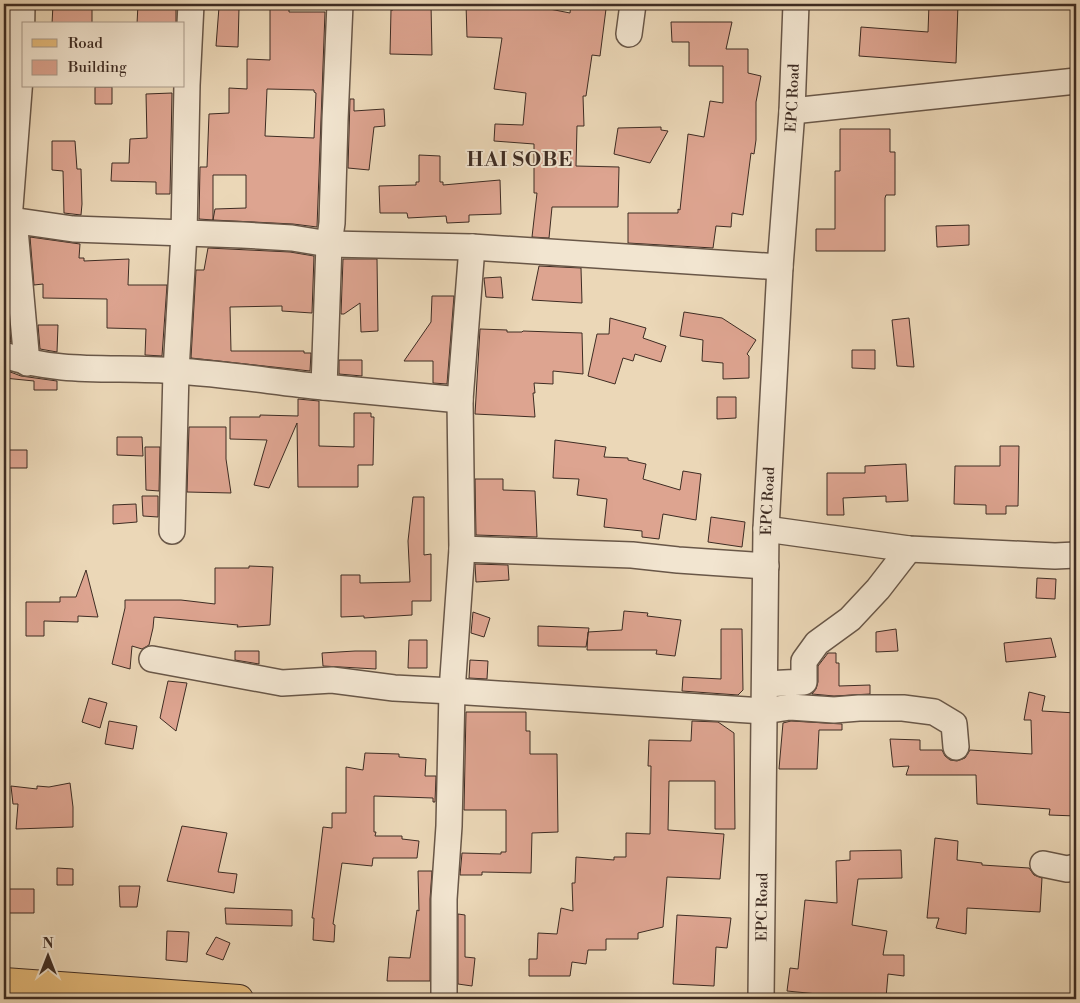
<svg xmlns="http://www.w3.org/2000/svg" width="1080" height="1003" font-family="'Libre Bodoni',serif">
<style>
.building{fill:#dda490;stroke:#3e2c23;fill-rule:evenodd}
.lines{fill:none;stroke-linecap:round;stroke-linejoin:round}
.street-casing{stroke:#695748;stroke-width:28}
.primary-casing{stroke:#3e2c23;stroke-width:30}
.street{stroke:#f2e5d0;stroke-width:25}
.primary{stroke:#e6bc7c;stroke-width:28}
.labels{text-anchor:middle;dominant-baseline:central;stroke-width:4;stroke-linejoin:round;paint-order:stroke}
.street-label{font-size:15px;fill:#3e2c23;stroke:#f2e5d0}
.district-label{font-size:20px;font-weight:bold;letter-spacing:1px;fill:#3e2c23;stroke:#f2e5d0}
</style>
<rect width="100%" height="100%" fill="#ebd7b7"/>
<filter id="stains"><feTurbulence type="fractalNoise" baseFrequency=".004" numOctaves="4"/><feColorMatrix values="0 0 0 0 .2 0 0 0 0 .09 0 0 0 0 .02 0 0 0 .5 -.17"/></filter>
<radialGradient id="worn" r=".72"><stop offset=".6" stop-color="#630" stop-opacity="0"/><stop offset="1" stop-color="#630" stop-opacity=".3"/></radialGradient>
<!-- building -->
<path class="building" d="M53 4H92V24H52Z
M138 4H176V24H137Z
M270 4H289V12H325L317 227 293 224 213 220 215 209 246 208V175H213V220L199 219 200 167H207L209 114 229 113V88L247 89V59L270 60ZM267 89 314 90V92L316 93 314 138 265 136Z
M393 4H431L432 55 390 54 391 10H393Z
M466 4H524L570 13 571 4H586L606 9 600 56 592 55 586 96H583L584 126H577L576 166 619 167 618 207H552L549 238 532 237 537 193H534V144L494 141 495 124 523 125 526 93 494 89 502 38 467 37Z
M929 4H958L956 63 859 56 861 27 928 32Z
M219 7 239 8 238 47 216 46Z
M671 22H732L726 49H748V73L761 76 756 102V140L754 154 751 153 743 215 732 213 731 227 716 226 713 248 628 243V213H678V209L680 210 688 134 704 137 710 101 723 103V66H689V42H672Z
M95 87H112V104H95Z
M172 93 170 194H156V182L111 181 112 163H129L130 139 147 138 146 94Z
M350 99H354V111L384 109 385 126 374 127 369 170 348 168Z
M661 127V130L668 131 650 163 614 154 618 128Z
M840 129H890V152H895V195H886L885 198V251H816V229H835V171H840Z
M52 141H75L77 169H81L82 204 81 215 64 213 63 171 52 170Z
M419 155 440 156V182H443V185L500 180 501 214 469 215V222L447 223 446 216 408 218 407 213H380L379 186 416 185V182H419Z
M969 225V245L937 247 936 226Z
M30 237 80 244 79 258H84V261L129 259 128 285H167L162 356 145 355 146 329 107 328V299L43 298V284L34 285Z
M208 248 290 252 314 256 312 313 282 311V306L230 307 231 351H304V353H311L310 371 191 358 196 270H204Z
M343 259H377L378 331 361 332 360 303 344 314H341Z
M539 266 581 268 582 303 532 300Z
M501 277 503 298 486 297 484 278Z
M432 296H454L447 384 433 383V361H404L431 322Z
M684 312 722 318 756 340 747 354 749 356V378L723 379V363L702 361 703 340 680 336Z
M610 318 646 328 643 338 666 346 661 362 635 354 633 361 623 358 615 384 588 376 597 334H609Z
M909 318 914 367 897 366 892 320Z
M38 325H58L57 352 40 349Z
M4 326H9L11 342 4 341Z
M480 329 507 330V332H522L523 331 582 333 583 374 553 371V384L534 383 535 393H533L535 417 475 414Z
M852 350H875V369L852 368Z
M339 360H362V376L339 374Z
M5 370 21 376 57 381V390H34V381L4 378Z
M717 397H736V418L717 419Z
M298 399 319 401V446L354 447V413H371V417H374L373 465H358V487H298L297 423 269 488 254 485 267 440 230 439V417H260V415L298 416Z
M189 427H226V459L231 493 187 492Z
M117 437H142L143 456 117 455Z
M555 440 606 447 604 457 628 458V460L646 464 643 479 680 490 683 471 701 474 696 520 663 514 659 539 642 537V531L604 527 607 499 577 495 579 479 553 478Z
M1000 446H1019L1018 506H1006V514H986V505L954 504 955 466H1000Z
M145 447H160L159 491 146 490Z
M9 450H27V468H9Z
M906 464 908 501 886 502V496L843 498 844 515H827V473H865V466Z
M475 479H503V490L535 491 537 537 476 535Z
M142 496H158V517L143 516Z
M413 497H424V555L431 554V601H412V615L364 618V616L341 617V575H360V583L410 582 408 541Z
M136 504 137 522 113 524V505Z
M711 517 745 522 742 547 708 542Z
M475 564 508 565 509 580 476 582Z
M249 566 273 567 270 625 237 627 238 625 154 617 153 628 149 645 142 649 132 646 130 669 112 664 125 608V600H181L215 604V568H249Z
M86 570 98 617 78 616V622L44 621V636H26V602H60V597H76Z
M1037 578 1056 579 1055 599 1036 598Z
M624 611 648 613 647 616 681 620 675 656 656 654 657 650H587L588 632 622 630Z
M473 612 490 618 484 637 471 633Z
M538 626 589 628 586 647 538 646Z
M721 629H742L743 690 738 695 682 691 683 677 721 679Z
M896 629 898 651 876 652V632Z
M1051 638 1056 657 1006 662 1004 643Z
M409 640H427V668H408Z
M235 651H259V664L235 660Z
M355 651H376V669L323 666 322 653Z
M828 653H836V663H839V686L870 685V694L834 696 812 694 816 689 818 682V666Z
M470 660 488 661 487 679 469 678Z
M168 681 187 683 176 731 160 718Z
M1029 692 1045 696 1042 711 1076 713V816L1049 815 1050 809 977 804 976 775H906L909 766 893 767 890 739 920 740V750H942L945 756 950 760 957 761 965 758 970 750 1032 754 1031 720H1024Z
M89 698 107 703 100 728 82 722Z
M466 712H526V731H530V754H557L558 832 532 833 531 873 482 872V875H460L462 853 501 854V852H506V810H464Z
M109 721 137 726 133 749 105 744Z
M692 721 718 722 734 733 735 829H715V781H669L668 830 724 834 720 879 667 877 663 927 638 933V939H606V950H588L586 964 572 962 570 976H529V959H537L538 933 557 934 561 908 573 911 572 883H575L576 857 614 860V857H626V833L650 834 651 766H648L649 740 691 741Z
M791 721 842 724V730H819L817 769H779L783 723Z
M365 753 399 754V757L426 759 425 776H436L435 802H433V798L374 796V832H376L375 836H402V839L419 841 417 858H373L372 866 342 863 333 924 335 925 334 942 313 940 314 918H312L323 827 332 828V813H346V767L363 770Z
M70 783 73 807V827L16 829 18 804H13L11 786 37 789V786L49 787Z
M182 826 227 833 218 872 237 874 234 893 167 881Z
M935 838 958 841 957 860 982 863V865L1029 868 1034 875 1042 878 1040 912 967 908 966 934 936 928 939 918H927Z
M901 850 902 878 858 879 852 925 887 931 883 955H904V976L888 974 886 998 848 997 787 991 790 968 798 969 805 900 837 903 836 861 850 860V851Z
M57 868 73 869V885H57Z
M418 871H432L430 899V981H387L389 957 410 958 417 910 419 911Z
M119 886H140L137 907H120Z
M4 889H34V913H4Z
M225 908 292 910V926L226 924Z
M458 914 465 915V957L475 958 472 986 458 984Z
M677 915 731 918 727 948 716 947 714 986 673 984Z
M167 931 189 932 187 962 166 960Z
M216 937 230 943 223 960 206 954Z"/>
<g class="lines">
<!-- street casing -->
<g class="street-casing">
<g id="street">
<path d="M22 4 21 65 9 220 15 229 27 363"/>
<path d="M629 34 633 4"/>
<path d="M792 111 1076 81"/>
<path d="M4 219 73 229 242 235 292 238 329 244 472 247 780 267"/>
<path d="M4 355C63 375 116 366 177 371 226 374 275 382 324 387L329 244 332 223 335 120 340 4"/>
<path d="M324 387 460 400"/>
<path d="M766 529 909 549 1055 556 1076 555"/>
<path d="M172 531 176 371 184 234 187 85 191 4"/>
<path d="M462 549 632 555 678 560 766 566"/>
<path d="M152 659 282 683 332 680 394 688 452 691 764 711 790 707 834 710 859 708H903L934 712 954 724 956 747"/>
<path d="M765 684 804 682V661L817 643 850 619 878 589 909 549"/>
<path d="M1043 864 1067 869 1076 867"/>
<path d="M444 999V899L449 826 452 691 462 549 460 400 472 247"/>
<path id="s1" d="M761 999 766 529 780 267 792 111 796 4"/>
</g>
</g>
<!-- primary casing -->
<g class="primary-casing">
<path id="primary" d="M4 982 239 999"/>
</g>
<!-- street -->
<use href="#street" class="street"/>
<!-- primary -->
<use href="#primary" class="primary"/>
</g>
<g class="labels">
<!-- street labels -->
<g class="street-label">
<text stroke="none"><textPath href="#s1" startOffset="902">EPC Road</textPath></text>
<text stroke="none"><textPath href="#s1" startOffset="498">EPC Road</textPath></text>
<text stroke="none"><textPath href="#s1" startOffset="92">EPC Road</textPath></text>
</g>
<!-- district labels -->
<g class="district-label">
<text x="520" y="160">HAI SOBE</text>
</g>
</g>
<!-- margin -->
<rect width="1080" height="1003" fill="none" stroke="#ebd7b7" stroke-width="20"/>
<rect x="5" y="5" width="1070" height="993" fill="none" stroke="#3e2c23" stroke-width="2.5"/>
<rect x="10" y="10" width="1060" height="983" fill="none" stroke="#3e2c23"/>
<!-- legend -->
<rect x="22" y="22" width="162" height="65" fill="#f2e5d0" stroke="#aa9b8b"/>
<rect x="32" y="39" width="25" height="8" fill="#e6bc7c" stroke="#aa9b8b"/>
<text x="68" y="48" font-size="15" fill="#3e2c23">Road</text>
<rect x="32" y="60" width="25" height="15" fill="#dda490" stroke="#aa9b8b"/>
<text x="68" y="72" font-size="15" fill="#3e2c23">Building</text>
<!-- north arrow -->
<g transform="translate(48 956)" stroke="#f2e5d0" stroke-width="4" paint-order="stroke">
<path d="M0-4L9 19L0 12L-9 19Z" fill="#3e2c23"/>
<text y="-8" font-size="14" font-weight="bold" text-anchor="middle" fill="#3e2c23">N</text>
</g>
<rect width="100%" height="100%" filter="url(#stains)"/>
<rect width="100%" height="100%" fill="url(#worn)"/>
</svg>
